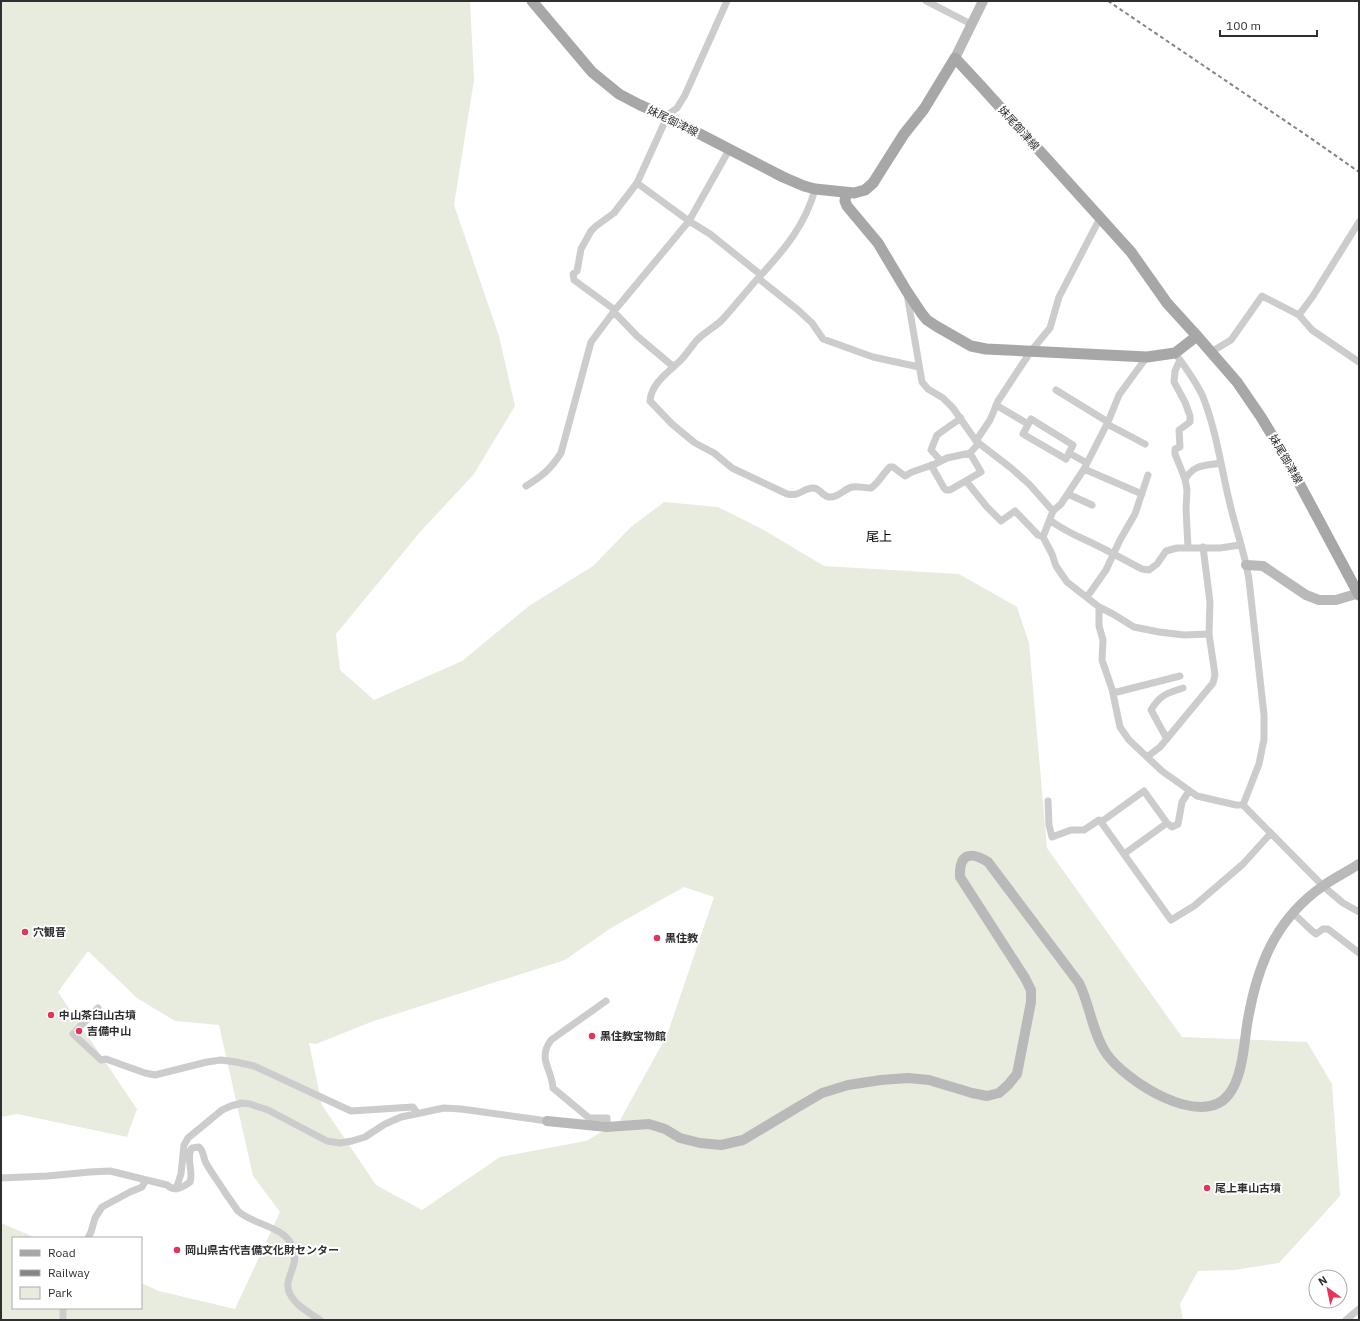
<svg xmlns="http://www.w3.org/2000/svg" width="1360" height="1321" font-family="'IBM Plex Sans','Noto Sans JP',sans-serif">
<style>
.green{fill:#e8ecde;fill-rule:evenodd}
.lines{fill:none;stroke-linecap:round;stroke-linejoin:round}
.street{stroke:#ccc;stroke-width:7}
.secondary{stroke:#b9b9b9;stroke-width:10}
.primary{stroke:#a7a7a7;stroke-width:11}
.rail{stroke:#848484;stroke-width:2;stroke-dasharray:4 3;stroke-linecap:butt}
.poi-dot{fill:#e3355c;stroke:#fff;stroke-width:1.5}
.labels{text-anchor:middle;dominant-baseline:central;stroke-width:4;stroke-linejoin:round;paint-order:stroke}
.street-label{font-size:11px;fill:#2f2f2f;stroke:#fff}
.poi-label{font-size:11px;font-weight:bold;fill:#2f2f2f;stroke:#fff;text-anchor:start}
.quarter-label{font-size:13px;fill:#000;stroke:#fff}
</style>
<rect width="100%" height="100%" fill="#fff"/>
<!-- green -->
<path class="green" d="M1 1H470L474 80 454 205 499 336 515 406 474 474 421 531 336 634 340 670 374 700 462 661 529 606 593 566 631 527 664 502 718 507 762 529 824 566 959 574 1017 607 1029 643 1047 848 1182 1037 1307 1042 1332 1084 1340 1196 1279 1263 1235 1270 1198 1271 1180 1304 1183 1320H1V1223L36 1238H13V1308H141V1283L159 1291 235 1309 280 1212 253 1176 219 1025 175 1021 137 998 88 951 58 992 137 1109 127 1137 17 1114 1 1117ZM684 887 714 897 667 1035 619 1122 586 1141 500 1157 422 1210 376 1185 322 1105 309 1043 316 1044 371 1022 565 960 611 928Z"/>
<g class="lines">
<!-- street -->
<path class="street" d="M926 1 971 24
M637 183 689 221 710 234 761 275
M815 189C806 224 784 250 761 275 747 290 735 306 721 321 713 328 704 333 697 340 691 347 686 355 680 361 668 372 651 384 650 401L672 424 695 443 714 453 732 468 787 494C800 497 803 488 813 488 820 488 822 496 829 497 838 498 844 489 852 487 858 486 865 488 871 488 879 483 883 473 890 467H893L905 476 912 472 935 464 947 458 970 453 979 443
M758 278 798 310 812 323 823 339 873 357 919 367
M907 294 922 382 928 389 943 398 953 408 976 441 1011 468 1029 484 1053 511
M615 310 574 280 573 274 577 271 578 266 581 249 591 231 596 226 614 213 637 183 667 117 670 113 677 108 685 95 727 1
M614 312 637 336 669 363 674 366
M1299 315 1313 296 1359 222
M1211 352 1231 340 1262 296 1299 315 1312 330 1359 362
M1175 353C1185 367 1196 381 1203 397 1216 430 1221 466 1229 500 1235 527 1245 553 1249 580L1264 715V739L1259 764 1243 805
M1147 357 1135 373 1119 395 1108 422 1084 469 1061 504 1053 511 1043 537 1052 554 1056 566 1067 582 1099 607 1113 614 1134 627 1159 632 1184 635 1209 634
M1180 360 1175 371 1174 382 1185 402 1190 416V422L1179 430 1180 447 1175 449V454L1185 479
M1056 390 1108 422
M996 405 1028 424
M1107 424 1145 444
M976 441 990 420 998 401 1031 351 1050 328 1059 297 1100 218
M1069 453 1066 459 1023 434 1031 419 1073 445 1069 453 1087 463
M941 461 931 450 937 435 961 418
M931 465 944 488 946 490H950L981 472 970 453
M1084 469 1142 494
M966 481 987 507 1001 521 1015 511 1038 535 1043 537
M526 486C542 476 550 470 561 453L591 342 615 310 689 221 729 150
M1068 494 1092 505
M1050 520C1064 531 1079 537 1094 544 1111 552 1126 561 1142 569L1149 570 1157 564 1166 551 1177 548H1220L1240 545
M1188 547 1186 509 1187 490 1185 479C1195 464 1204 466 1221 463
M1087 597 1106 570 1120 540 1135 514 1148 475
M1099 607V626L1103 640 1102 660 1112 689 1120 727 1129 740 1162 771 1197 796 1236 805H1243L1323 886 1343 903 1359 912
M1113 693 1180 676
M1167 739 1151 710C1160 695 1167 693 1183 688
M1147 757 1160 747 1213 683 1215 675 1209 634 1210 602 1203 547
M1048 801 1049 825 1052 837 1071 830H1084L1099 820 1101 822
M1167 823 1144 791 1101 822 1171 920 1194 906 1243 864 1271 833
M1124 854 1167 823 1172 827 1178 824 1182 802 1189 791
M1293 913 1311 930 1316 934 1323 929H1328L1359 953
M606 1001 551 1040C537 1059 552 1069 553 1088L589 1118H607V1127
M98 1008 73 1034 101 1060 106 1059 145 1073 155 1075 207 1062 221 1060 236 1062 254 1066 351 1111 413 1107 417 1113
M1 1178 47 1176 90 1172 110 1171 167 1185C175 1192 182 1188 190 1182 194 1171 185 1157 192 1148L199 1147C204 1151 203 1158 206 1163 212 1174 220 1184 226 1194 230 1199 234 1206 238 1211 252 1224 280 1226 290 1242 304 1265 281 1277 290 1294 296 1306 310 1313 320 1320
M176 1189 181 1174 184 1145 188 1138 222 1110 231 1106 242 1103 250 1104 268 1110 327 1141 340 1143 352 1141 365 1137 385 1124 401 1117 444 1108 461 1109 547 1121
M88 1238 91 1232 95 1218 102 1207 130 1192 142 1187 146 1180
M63 1308V1320
M1346 1320 1359 1309"/>
<!-- secondary -->
<path class="secondary" d="M955 58 983 1
M1246 565 1263 566 1306 595 1319 600H1336L1359 593
M547 1121 607 1127 649 1124 665 1129 680 1138 700 1143 721 1145 743 1140 798 1107 822 1093 848 1085 881 1080 908 1078 929 1080 972 1093 987 1096 999 1093 1008 1085 1017 1074 1031 1002V990L1025 978 960 877C959 855 969 850 988 862L1079 983C1090 1005 1092 1032 1106 1053 1124 1080 1202 1131 1229 1094 1242 1078 1244 1046 1247 1025 1256 969 1274 920 1323 886 1334 878 1347 872 1359 864"/>
<!-- primary -->
<path class="primary" d="M532 1 592 72 619 94 640 105 667 117 783 177 804 186 815 189 854 193 865 190 873 183 904 134 924 109 955 58 981 86 1131 252 1167 303 1197 336 1237 382 1261 417 1284 455 1359 595
M846 193 845 201 847 206 878 243 906 290 922 314 927 320 936 326 971 346 986 349 1147 357 1175 353 1197 336"/>
<!-- rail -->
<path class="rail" d="M1108 1 1309 137 1359 172"/>
</g>
<!-- markers -->
<g class="poi-dot">
<circle cx="25" cy="932" r="4"/>
<circle cx="657" cy="938" r="4"/>
<circle cx="51" cy="1015" r="4"/>
<circle cx="79" cy="1031" r="4"/>
<circle cx="592" cy="1036" r="4"/>
<circle cx="1207" cy="1188" r="4"/>
<circle cx="177" cy="1250" r="4"/>
</g>
<g class="labels">
<!-- street labels -->
<g class="street-label">
<text transform="translate(673 121) rotate(26)">妹尾御津線</text>
<text transform="translate(1019 128) rotate(48)">妹尾御津線</text>
<text transform="translate(1286 459) rotate(60)">妹尾御津線</text>
</g>
<!-- poi labels -->
<g class="poi-label">
<text x="33" y="932">穴観音</text>
<text x="665" y="938">黒住教</text>
<text x="59" y="1015">中山茶臼山古墳</text>
<text x="87" y="1031">吉備中山</text>
<text x="600" y="1036">黒住教宝物館</text>
<text x="1215" y="1188">尾上車山古墳</text>
<text x="185" y="1250">岡山県古代吉備文化財センター</text>
</g>
<!-- quarter labels -->
<g class="quarter-label">
<text x="879" y="536">尾上</text>
</g>
</g>
<!-- border -->
<rect width="1360" height="1321" fill="none" stroke="#2f2f2f" stroke-width="4"/>
<!-- legend -->
<rect x="12" y="1237" width="130" height="72" fill="#ffffff" stroke="#acacac"/>
<rect x="20" y="1250" width="20" height="6" fill="#a7a7a7" stroke="#acacac"/>
<text x="48" y="1257" font-size="12" fill="#2f2f2f">Road</text>
<rect x="20" y="1270" width="20" height="6" fill="#848484" stroke="#acacac"/>
<text x="48" y="1277" font-size="12" fill="#2f2f2f">Railway</text>
<rect x="20" y="1287" width="20" height="12" fill="#e8ecde" stroke="#acacac"/>
<text x="48" y="1297" font-size="12" fill="#2f2f2f">Park</text>
<!-- north arrow -->
<g transform="translate(1328 1289) rotate(327)"><circle r="19" fill="#ffffff" stroke="#acacac"/>
<path d="M0-3L7 15L0 10L-7 15Z" fill="#e3355c"/>
<text y="-6" font-size="11" font-weight="bold" text-anchor="middle" fill="#2f2f2f">N</text>
</g>
<!-- scale -->
<path d="M1220 30v6h97v-6" fill="none" stroke="#2f2f2f" stroke-width="2"/>
<text x="1226" y="30" font-size="12" fill="#2f2f2f" stroke="#ffffff" stroke-width="3" paint-order="stroke">100 m</text>
</svg>
